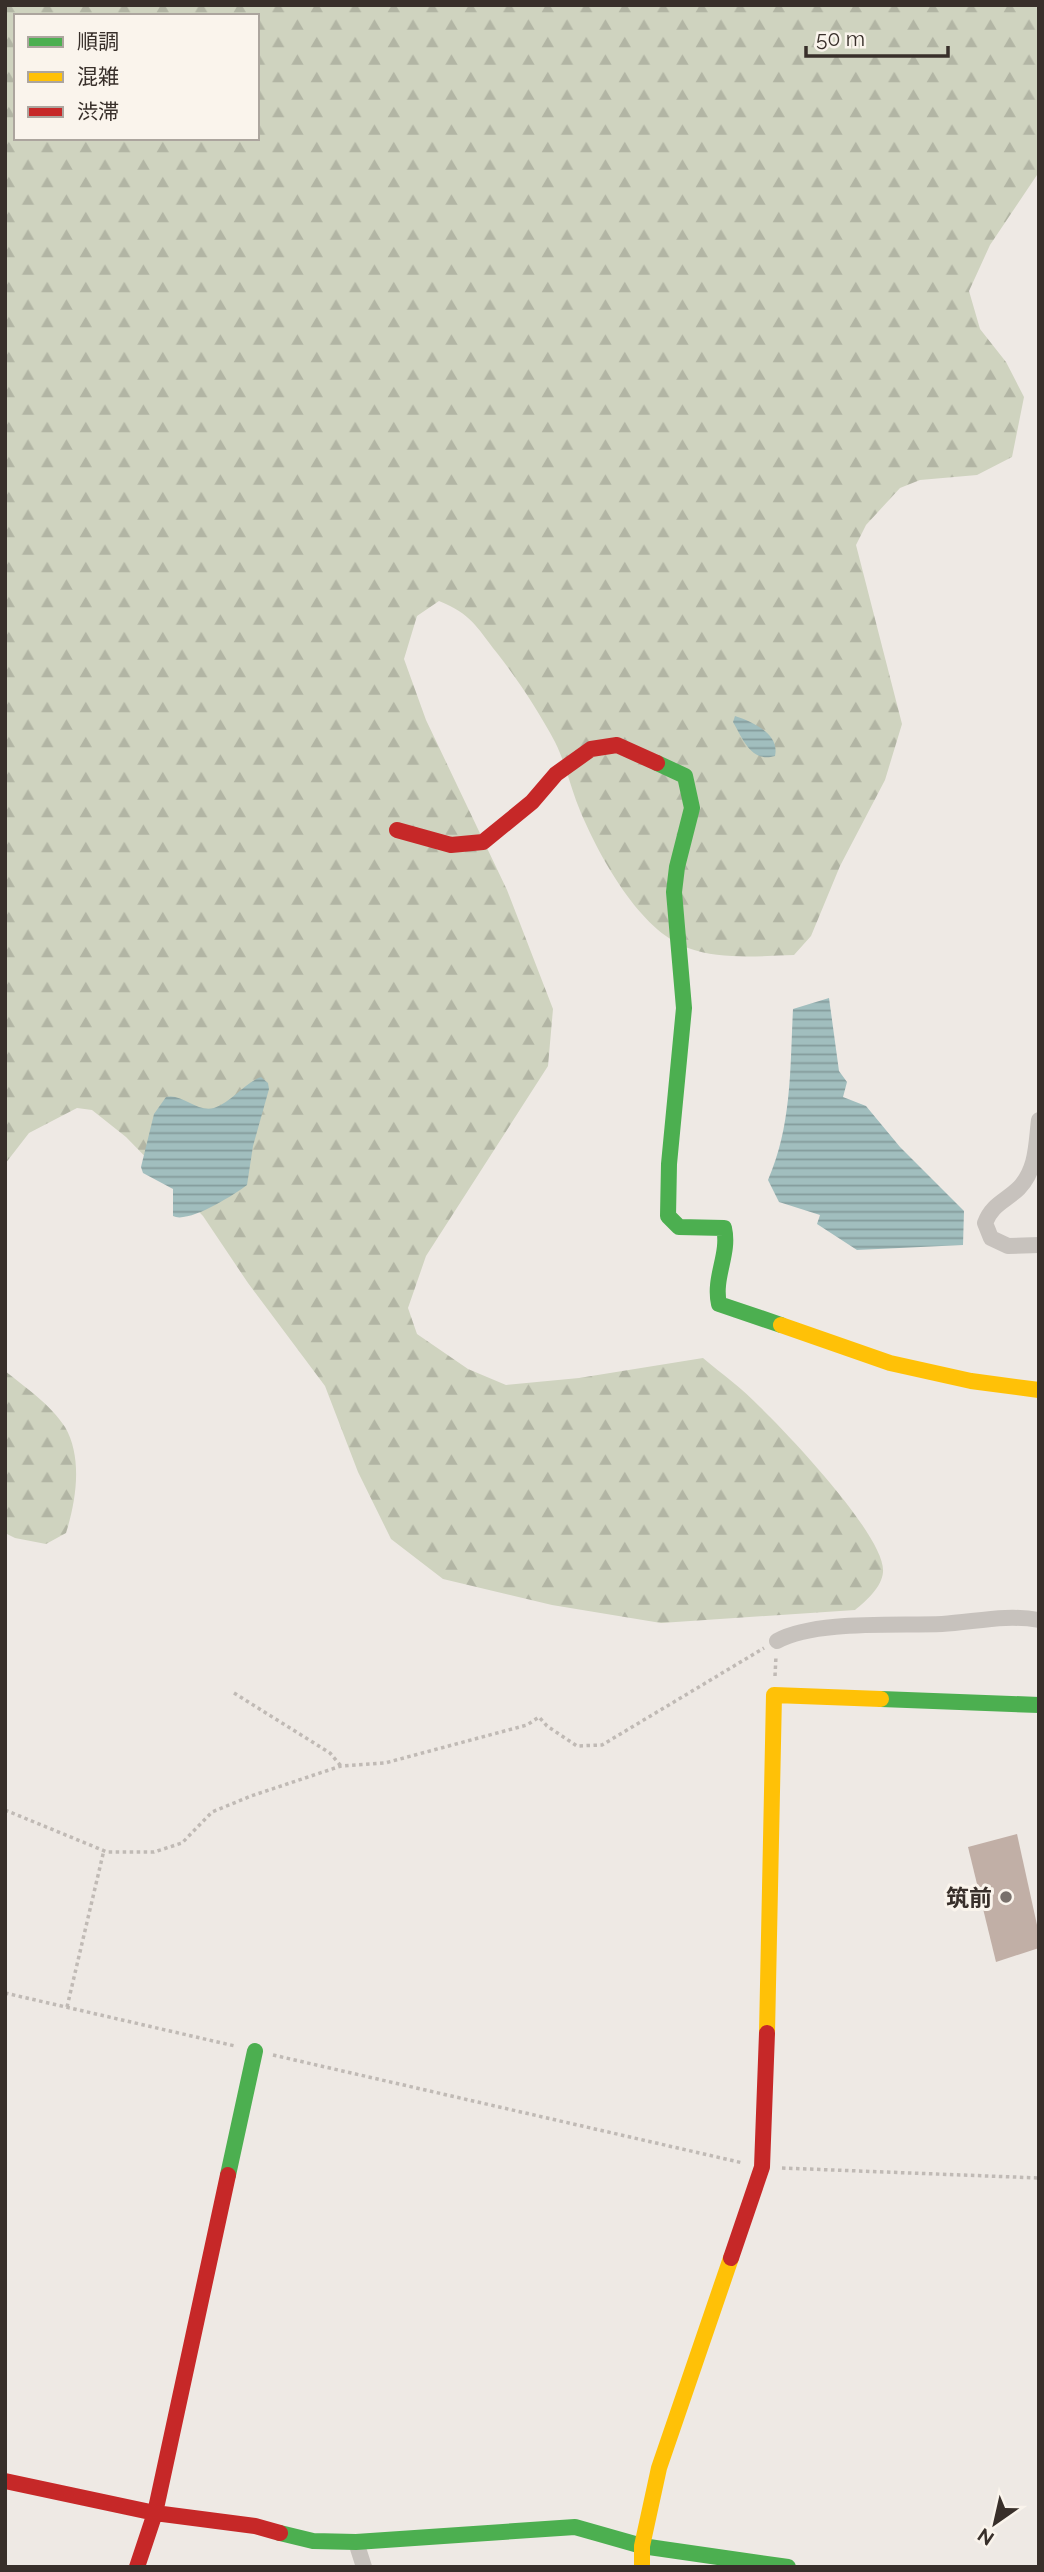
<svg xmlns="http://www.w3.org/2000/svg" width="1044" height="2572" font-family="Raleway,'Noto Sans JP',sans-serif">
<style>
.forest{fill:url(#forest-firs);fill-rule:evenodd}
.water{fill:url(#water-rules)}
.building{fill:#c1afa6}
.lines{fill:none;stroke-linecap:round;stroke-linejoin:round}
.path{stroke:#c0bab5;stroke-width:3.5;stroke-dasharray:3.5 3.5;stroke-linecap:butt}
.street{stroke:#c7c2bd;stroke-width:16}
.fast{stroke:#4caf50;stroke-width:16}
.slow{stroke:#ffc107;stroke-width:16}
.jam{stroke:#c62828;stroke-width:16}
.poi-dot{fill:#78706b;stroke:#faf4ec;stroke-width:2.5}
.labels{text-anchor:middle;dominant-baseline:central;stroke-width:6;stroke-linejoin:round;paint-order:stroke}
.poi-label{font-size:23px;font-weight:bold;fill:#382f2a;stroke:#faf4ec;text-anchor:end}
</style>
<defs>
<pattern id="forest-firs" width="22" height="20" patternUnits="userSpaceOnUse" patternTransform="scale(1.75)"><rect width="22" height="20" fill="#cfd3bf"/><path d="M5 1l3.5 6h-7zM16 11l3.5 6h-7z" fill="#b2b5a4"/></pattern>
<pattern id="water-rules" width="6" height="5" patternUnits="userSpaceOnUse" patternTransform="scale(1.75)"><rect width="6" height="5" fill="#a1bebe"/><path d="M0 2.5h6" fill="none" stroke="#849b9b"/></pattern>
</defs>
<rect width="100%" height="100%" fill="#eee9e4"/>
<!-- forest -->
<path class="forest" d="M5 5H1039V172L990 245 969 291 980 329 1006 362 1024 397 1012 457 977 475 920 480 900 488 866 525 856 545 902 724 885 780 840 866 811 936 794 955C759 956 721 960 688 948 639 930 600 857 581 813 571 790 566 764 555 742 539 712 518 680 497 653 475 625 472 615 439 601L417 616 404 659 426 720 507 890 553 1009 548 1066 426 1256 408 1308 417 1334 468 1369 506 1385 579 1378 703 1358C722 1374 743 1389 760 1407 787 1433 886 1537 883 1572 882 1587 866 1601 855 1610L661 1623 552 1605 443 1579 391 1539 358 1472 325 1386 248 1283 203 1216 126 1137 92 1110 77 1108 29 1133 5 1164ZM16 16H257V138H16Z
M5 1371C25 1387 51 1405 65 1427 83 1458 76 1501 66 1533L46 1544 15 1538 5 1533Z"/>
<!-- water -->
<path class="water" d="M735 716C753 722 780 734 775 756 751 763 743 739 733 722Z
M829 998 839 1071 847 1082 843 1097 866 1106 900 1147 964 1211 963 1245 857 1250 817 1224 820 1215 779 1202 768 1180C792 1125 790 1068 793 1009Z
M261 1077 268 1083 269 1089 253 1146 247 1185C234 1195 188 1224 173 1216V1189L143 1173 141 1167 154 1114 166 1097C182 1093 198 1113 214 1108 232 1102 244 1083 261 1077Z"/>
<!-- building -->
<path class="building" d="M1017 1834 1039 1934V1948L996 1962 968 1847Z"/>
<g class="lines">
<!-- path -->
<path class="path" d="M775 1676 776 1656
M234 1693 330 1753 341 1766
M5 1810 107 1852H154L182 1843 212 1812 251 1796 341 1766 385 1763 527 1725 539 1717 547 1726 577 1746 602 1745 764 1648
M5 1993 235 2046
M67 2007 104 1850
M273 2055 743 2163
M782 2168 1039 2178"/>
<!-- street -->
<path class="street" d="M1039 1120C1036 1144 1037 1169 1019 1188 1006 1201 992 1204 985 1223L991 1238 1008 1246 1039 1245
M777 1641C815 1620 897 1626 942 1624 975 1622 1006 1614 1039 1620
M356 2542 364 2567"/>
<!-- fast -->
<path class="fast" d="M657 763 685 776 692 808 677 867 674 892 684 1008 669 1164 668 1216 679 1227 724 1228C730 1254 713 1277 719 1304L781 1325
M881 1699 1039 1705
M228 2175 255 2051
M280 2533 313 2541 356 2542 575 2527 642 2546 788 2567"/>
<!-- slow -->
<path class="slow" d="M781 1325 890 1363 971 1381 1039 1390
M767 2033 774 1695 881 1699
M642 2567V2546L659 2468 731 2258"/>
<!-- jam -->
<path class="jam" d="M397 830 451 845 483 842 532 802 556 774 591 749 617 745 657 763
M731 2258 762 2167 767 2033
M5 2481 155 2513 255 2526 280 2533
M137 2567 155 2513 228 2175"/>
</g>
<!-- markers -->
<circle class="poi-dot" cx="1006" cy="1897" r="7"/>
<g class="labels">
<!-- poi labels -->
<g class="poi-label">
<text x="992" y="1897">筑前</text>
</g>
</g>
<!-- border -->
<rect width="1044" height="2572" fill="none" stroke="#382f2a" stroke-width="14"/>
<!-- legend -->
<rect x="14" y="14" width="245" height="126" fill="#faf4ec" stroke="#aca59e" stroke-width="2"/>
<rect x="28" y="37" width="35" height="10" fill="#4caf50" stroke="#aca59e" stroke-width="2"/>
<text x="77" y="49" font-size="21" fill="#382f2a">順調</text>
<rect x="28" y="72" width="35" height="10" fill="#ffc107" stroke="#aca59e" stroke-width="2"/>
<text x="77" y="84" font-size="21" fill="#382f2a">混雑</text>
<rect x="28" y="107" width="35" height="10" fill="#c62828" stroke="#aca59e" stroke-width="2"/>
<text x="77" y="119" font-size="21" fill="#382f2a">渋滞</text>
<!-- north arrow -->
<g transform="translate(995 2523) rotate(214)" stroke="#faf4ec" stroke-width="5" paint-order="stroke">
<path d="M0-5L12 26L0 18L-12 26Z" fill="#382f2a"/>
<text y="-10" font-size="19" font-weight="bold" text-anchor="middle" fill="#382f2a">N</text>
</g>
<!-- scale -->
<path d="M806 46v10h142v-10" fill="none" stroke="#382f2a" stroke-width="3.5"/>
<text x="816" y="46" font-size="21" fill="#382f2a" stroke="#faf4ec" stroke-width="5" paint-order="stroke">50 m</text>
</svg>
